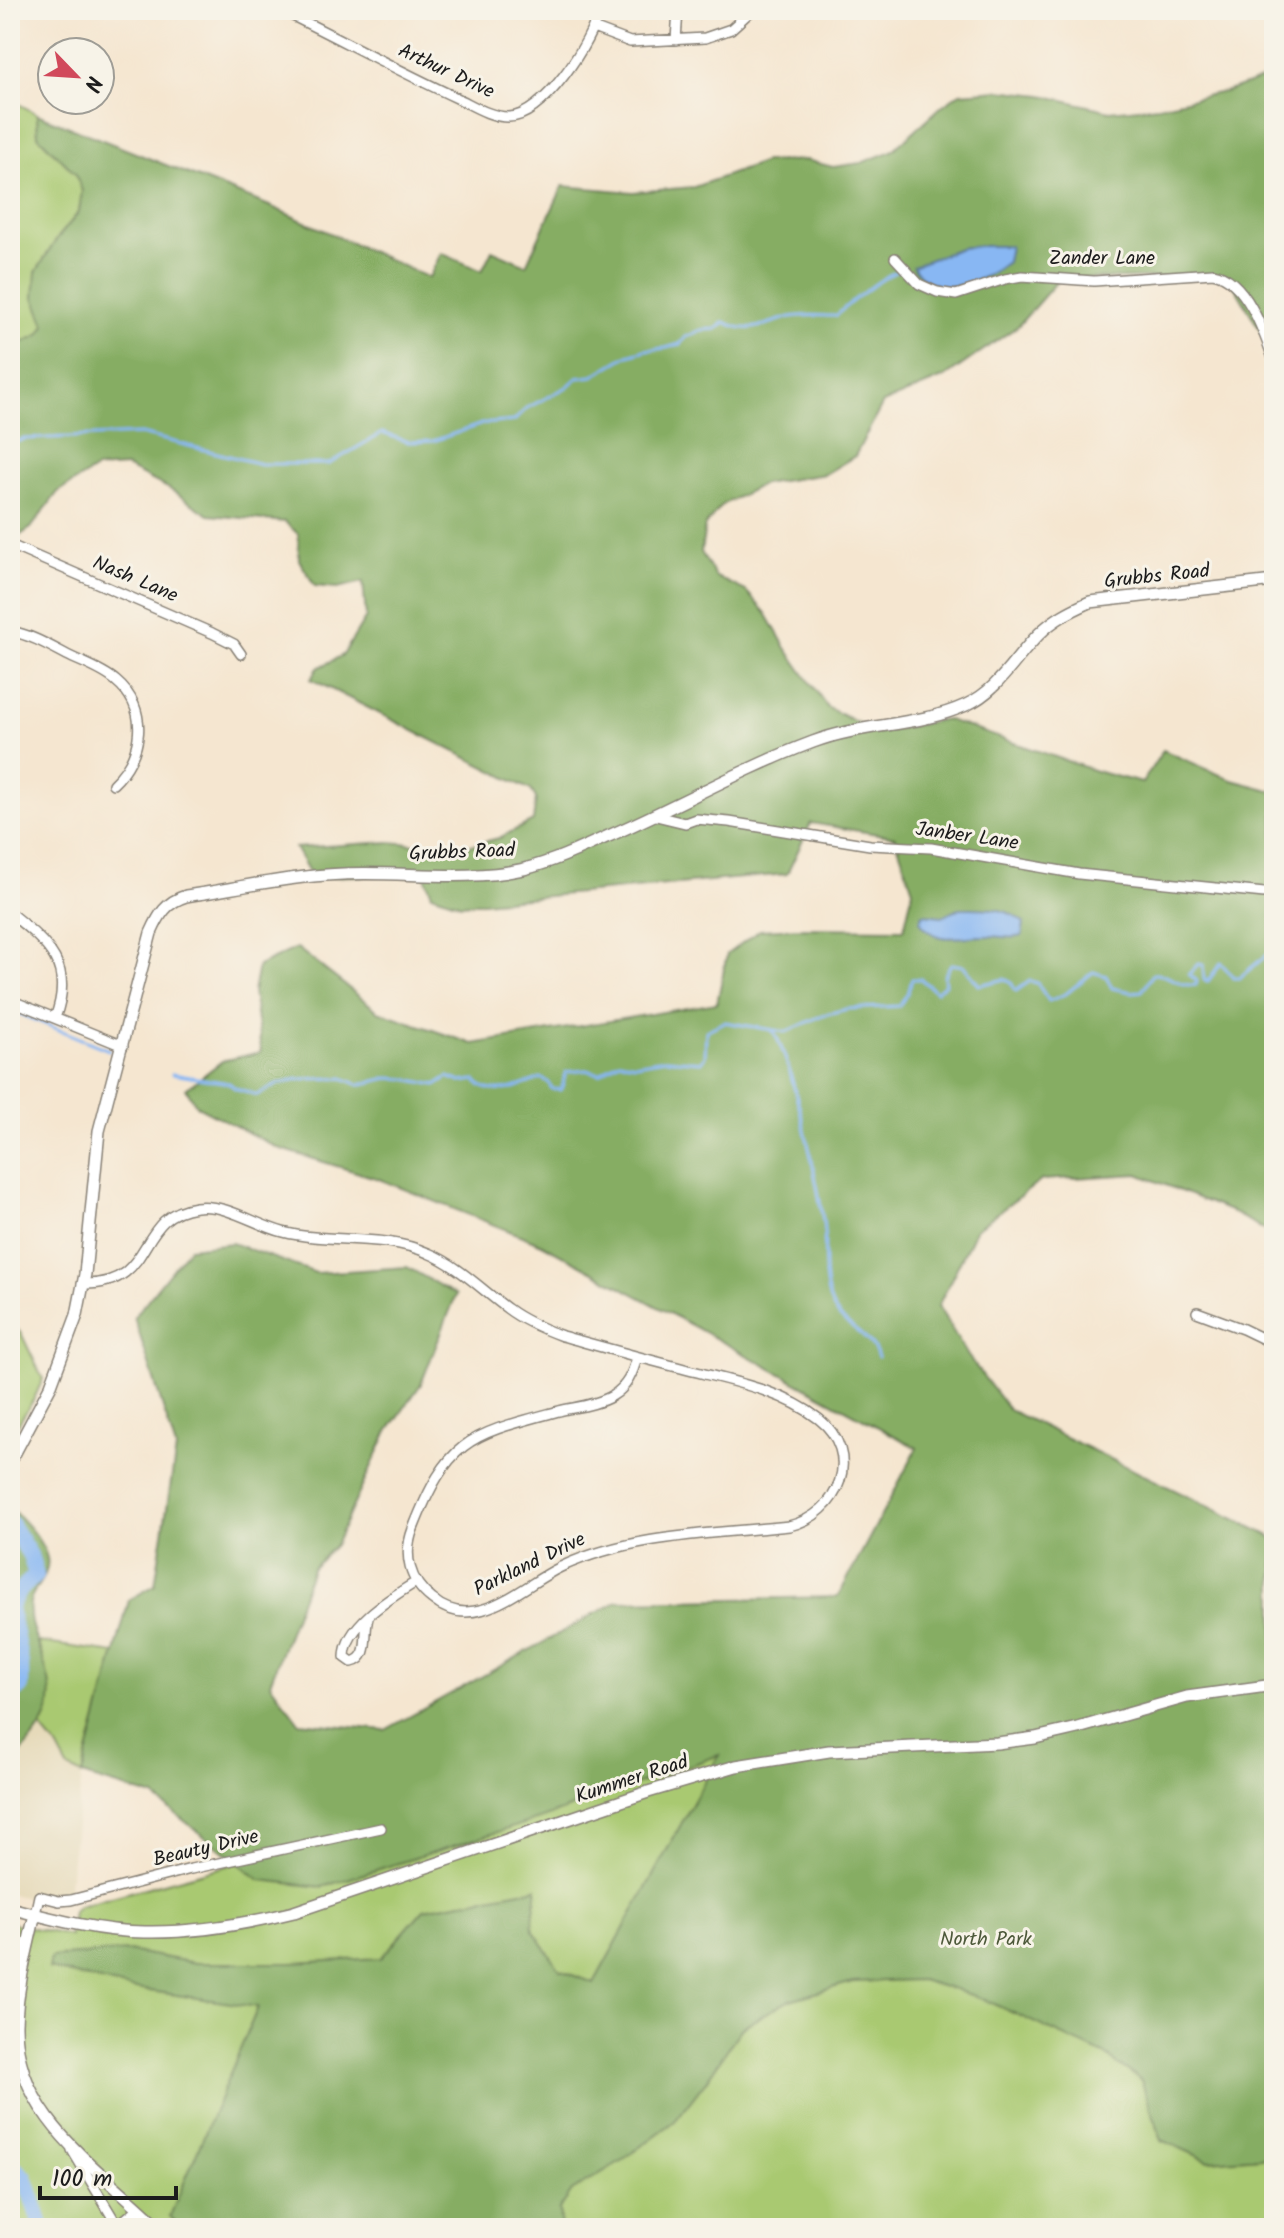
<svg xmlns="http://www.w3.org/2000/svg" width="1284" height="2238" font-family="Kalam,sans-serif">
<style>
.built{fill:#e6daba}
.green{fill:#a9c971;stroke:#627246;stroke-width:2}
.forest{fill:#86ad63;stroke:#516440;stroke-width:2}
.water{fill:#88b7f3;stroke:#526a88;stroke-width:2}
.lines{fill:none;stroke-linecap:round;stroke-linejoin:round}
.stream{stroke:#88b7f3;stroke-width:3}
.river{stroke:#88b7f3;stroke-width:16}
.minor-casing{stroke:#888176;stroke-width:12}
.tertiary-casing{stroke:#888176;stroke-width:14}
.minor{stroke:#fff;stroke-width:9}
.tertiary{stroke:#fff;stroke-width:11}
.labels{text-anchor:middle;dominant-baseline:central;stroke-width:6;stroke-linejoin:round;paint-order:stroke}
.street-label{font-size:20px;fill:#1c1c1c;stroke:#f7f3e8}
.park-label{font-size:20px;fill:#4d593a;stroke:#f7f3e8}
</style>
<rect width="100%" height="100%" fill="#f7f3e8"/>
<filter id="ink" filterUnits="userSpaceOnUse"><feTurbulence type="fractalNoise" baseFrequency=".0125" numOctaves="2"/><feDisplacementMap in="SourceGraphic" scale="16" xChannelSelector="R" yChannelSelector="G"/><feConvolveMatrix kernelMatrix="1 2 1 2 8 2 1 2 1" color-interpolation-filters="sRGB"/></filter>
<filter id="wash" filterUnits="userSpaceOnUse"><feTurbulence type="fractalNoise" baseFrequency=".006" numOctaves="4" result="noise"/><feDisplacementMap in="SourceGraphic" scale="32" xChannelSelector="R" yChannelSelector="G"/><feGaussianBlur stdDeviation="1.8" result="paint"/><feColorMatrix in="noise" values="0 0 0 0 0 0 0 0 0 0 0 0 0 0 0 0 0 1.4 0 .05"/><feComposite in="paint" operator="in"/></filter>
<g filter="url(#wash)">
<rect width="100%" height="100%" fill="#f5e6d0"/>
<!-- built -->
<path class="built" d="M41 1728 57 1747 68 1768 82 1775 69 1884 70 1897 51 1903 10 1894V1769Z"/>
<!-- green -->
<path class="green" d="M10 99 37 114 38 136 76 174 82 191 79 212 56 240 34 297 46 325 39 335 10 348Z
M10 1321 22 1335 43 1379 34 1399 10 1437Z
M1274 1543V2228H10V1923L70 1936 73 1911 79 1906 248 1860Z
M38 1642 115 1653 82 1775 68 1768 57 1747 41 1728C56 1695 47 1675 38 1642Z"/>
<!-- forest -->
<path class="forest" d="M1274 75V361L1266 340 1229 277 1059 279 1018 326 945 377 883 403 855 456 825 474 763 484 722 505 705 526 701 552 716 577 746 591 766 613 786 648 828 708 878 733 945 719 1099 772 1142 783 1163 750 1232 780 1274 791V1235L1230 1211 1138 1174 1042 1180 976 1229 938 1306 968 1356 1009 1410 1274 1538V2156L1209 2161 1162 2140 1141 2080 1104 2054 978 1997 921 1980 853 1982 790 2000 742 2027 706 2081 675 2121 621 2161 572 2191 559 2210 561 2228H180L170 2216 258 2007 129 1988 49 1969 51 1957 128 1951 196 1963H292L381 1958 424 1909 537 1888 532 1928 560 1970 594 1983 719 1755 539 1819 322 1887 260 1880 154 1797 82 1775 129 1600 155 1585 176 1449 134 1317 189 1248 232 1243 316 1273 407 1267 456 1295 421 1384 387 1433 335 1545 312 1569 270 1683 299 1722 385 1730 618 1601 838 1597 917 1448 542 1244 379 1179 278 1148 197 1106 186 1089 222 1061 261 1052 253 992 258 966 297 948 378 1011 473 1044 717 1003 727 954 760 930 800 928 904 929 913 890 895 837 811 823 787 874 461 904 432 894 424 874 312 877 295 848 389 842 460 848 499 838 533 821 536 798 531 790 311 679 318 668 343 655 366 617 363 582 338 588 315 586 299 560 298 534 285 522 209 515 168 488 126 467 96 469 58 492 31 528 19 536H10V348L39 335 45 325 34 297 36 272 56 240 79 212 82 191 76 174 38 136 37 114 272 207 429 278 441 253 482 271 492 250 526 265 563 186 633 192 694 187 765 162 806 160 833 167 861 163 892 151 943 105 960 93 999 90 1042 95 1110 111 1158 106 1228 91Z
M10 1509C23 1518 44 1543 47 1558 51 1577 32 1586 30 1603 26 1639 60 1675 48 1712 41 1734 21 1749 10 1769Z"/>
<!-- water -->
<path class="water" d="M978 246H1010L1007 262C982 283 933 302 913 266L960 248Z
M961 908C983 908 1008 906 1024 923L1022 936C1009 940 997 935 984 936 960 936 935 946 920 921L923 914 943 916Z"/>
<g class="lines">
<!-- stream -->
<path class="stream" d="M10 444 24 439 141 434 261 464H329L382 433 409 442 433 441 482 424 514 421 527 408 567 387 577 378 593 376 628 355 645 350 666 348 680 344 686 337 701 330 716 329 725 322C750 336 765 323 791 317 806 314 821 316 836 316 847 304 886 274 902 269
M10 1010 109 1050
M772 1030C790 1051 822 1198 824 1231 826 1255 822 1279 831 1303 840 1327 870 1332 878 1357
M172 1074 229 1083 235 1088 257 1095 278 1084 299 1079 343 1078 359 1085 388 1078 406 1079 436 1085 448 1077 461 1082 475 1080C489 1100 522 1086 541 1078L548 1082 552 1089 561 1090 566 1072 586 1070 600 1074 619 1061 635 1064 665 1059 701 1062 705 1056 706 1031 724 1022 786 1032 823 1015 847 1009 899 1006 907 994 912 979H921L936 992 945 984 944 976 951 964 964 966 979 985 1005 979 1010 981 1016 991 1030 981 1037 983 1049 1001 1067 993 1093 972 1106 976 1112 988 1132 992 1142 991 1153 974C1169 973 1179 987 1196 985L1197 981 1189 974 1198 964 1203 965 1204 980 1208 981 1221 963 1234 978H1239L1274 949"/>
<!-- river -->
<path class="river" d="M10 1523 30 1555 36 1575 18 1592 10 1606
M10 1608 21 1664V1686L10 1695
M10 2164 25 2177 42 2228"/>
</g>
</g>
<g filter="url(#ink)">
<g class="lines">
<!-- minor casing -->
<g class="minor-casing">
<path id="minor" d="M281 10C340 39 397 70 457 98 472 105 490 117 508 117 543 118 592 41 599 10
M1030 10H1085
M593 28 630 42 705 38 731 29 752 10
M676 40 678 10
M895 258 919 284 937 292 956 295 1005 279 1022 276 1094 281 1213 273C1246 279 1264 332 1274 361
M10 545 212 633 234 644 241 654
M10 631C31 635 48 645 67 655 83 663 102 669 116 681 150 709 143 756 113 784
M656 816 685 823 696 819 729 822 870 845 931 848 1079 874 1274 894
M10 913C48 944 75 965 55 1018
M10 1000 123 1046
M84 1284C157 1285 134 1215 196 1207 226 1203 255 1225 283 1232 330 1244 383 1233 428 1253 458 1265 482 1290 508 1309 524 1321 543 1329 562 1336 602 1347 641 1358 681 1368 726 1380 781 1389 819 1419 863 1454 840 1514 789 1526 714 1534 633 1534 563 1566 523 1584 476 1636 432 1599 409 1581 403 1555 413 1529 449 1437 470 1435 559 1411 576 1407 597 1405 612 1396 627 1387 633 1373 637 1357
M1197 1312 1243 1329 1274 1344
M368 1618C363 1634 371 1658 352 1662L345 1657C345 1625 392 1597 416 1582
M35 1914 39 1896 59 1901 71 1900 191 1869 381 1828
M72 2150 119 2228
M118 2225 139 2208"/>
</g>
<!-- tertiary casing -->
<g class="tertiary-casing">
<path id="tertiary" d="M10 1462 51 1385 77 1315 85 1274 99 1131 151 933C159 915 166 902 186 896 238 888 290 876 343 874 402 871 466 882 524 869 552 862 578 850 604 838 674 808 741 769 813 742 862 723 918 727 966 705 999 690 1014 659 1039 634 1054 619 1070 611 1090 602L1274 581
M10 1908C52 1919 102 1932 145 1932 195 1933 246 1924 294 1912L648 1792 736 1766 829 1751 997 1743 1035 1738 1078 1728 1187 1697 1274 1685
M35 1914C27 1950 17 1987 16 2024 15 2119 100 2168 160 2228"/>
</g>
<!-- minor -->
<use href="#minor" class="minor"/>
<!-- tertiary -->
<use href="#tertiary" class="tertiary"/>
</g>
</g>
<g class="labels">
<!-- street labels -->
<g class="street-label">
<text transform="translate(446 72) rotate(25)">Arthur Drive</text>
<text x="1102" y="259">Zander Lane</text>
<text transform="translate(1157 577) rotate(-6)">Grubbs Road</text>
<text transform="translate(135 580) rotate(23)">Nash Lane</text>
<text transform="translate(967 837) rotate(8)">Janber Lane</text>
<text transform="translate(462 853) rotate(-2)">Grubbs Road</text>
<text transform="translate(530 1565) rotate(-26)">Parkland Drive</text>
<text transform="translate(632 1780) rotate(-18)">Kummer Road</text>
<text transform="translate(206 1849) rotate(-13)">Beauty Drive</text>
</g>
<!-- park labels -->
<g class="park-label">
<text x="986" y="1940">North Park</text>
</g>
</g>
<!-- margin -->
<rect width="1284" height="2238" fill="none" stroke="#f7f3e8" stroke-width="40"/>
<!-- north arrow -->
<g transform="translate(76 76) rotate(115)"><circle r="38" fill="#f7f3e8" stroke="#9f9d96" stroke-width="2"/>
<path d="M0-6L14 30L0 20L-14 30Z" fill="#d1495b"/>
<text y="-12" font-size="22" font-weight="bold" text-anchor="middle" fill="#1c1c1c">N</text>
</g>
<!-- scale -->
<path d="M40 2186v12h136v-12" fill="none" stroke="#1c1c1c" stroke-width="4"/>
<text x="52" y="2186" font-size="24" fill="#1c1c1c" stroke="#f7f3e8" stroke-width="6" paint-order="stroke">100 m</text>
</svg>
